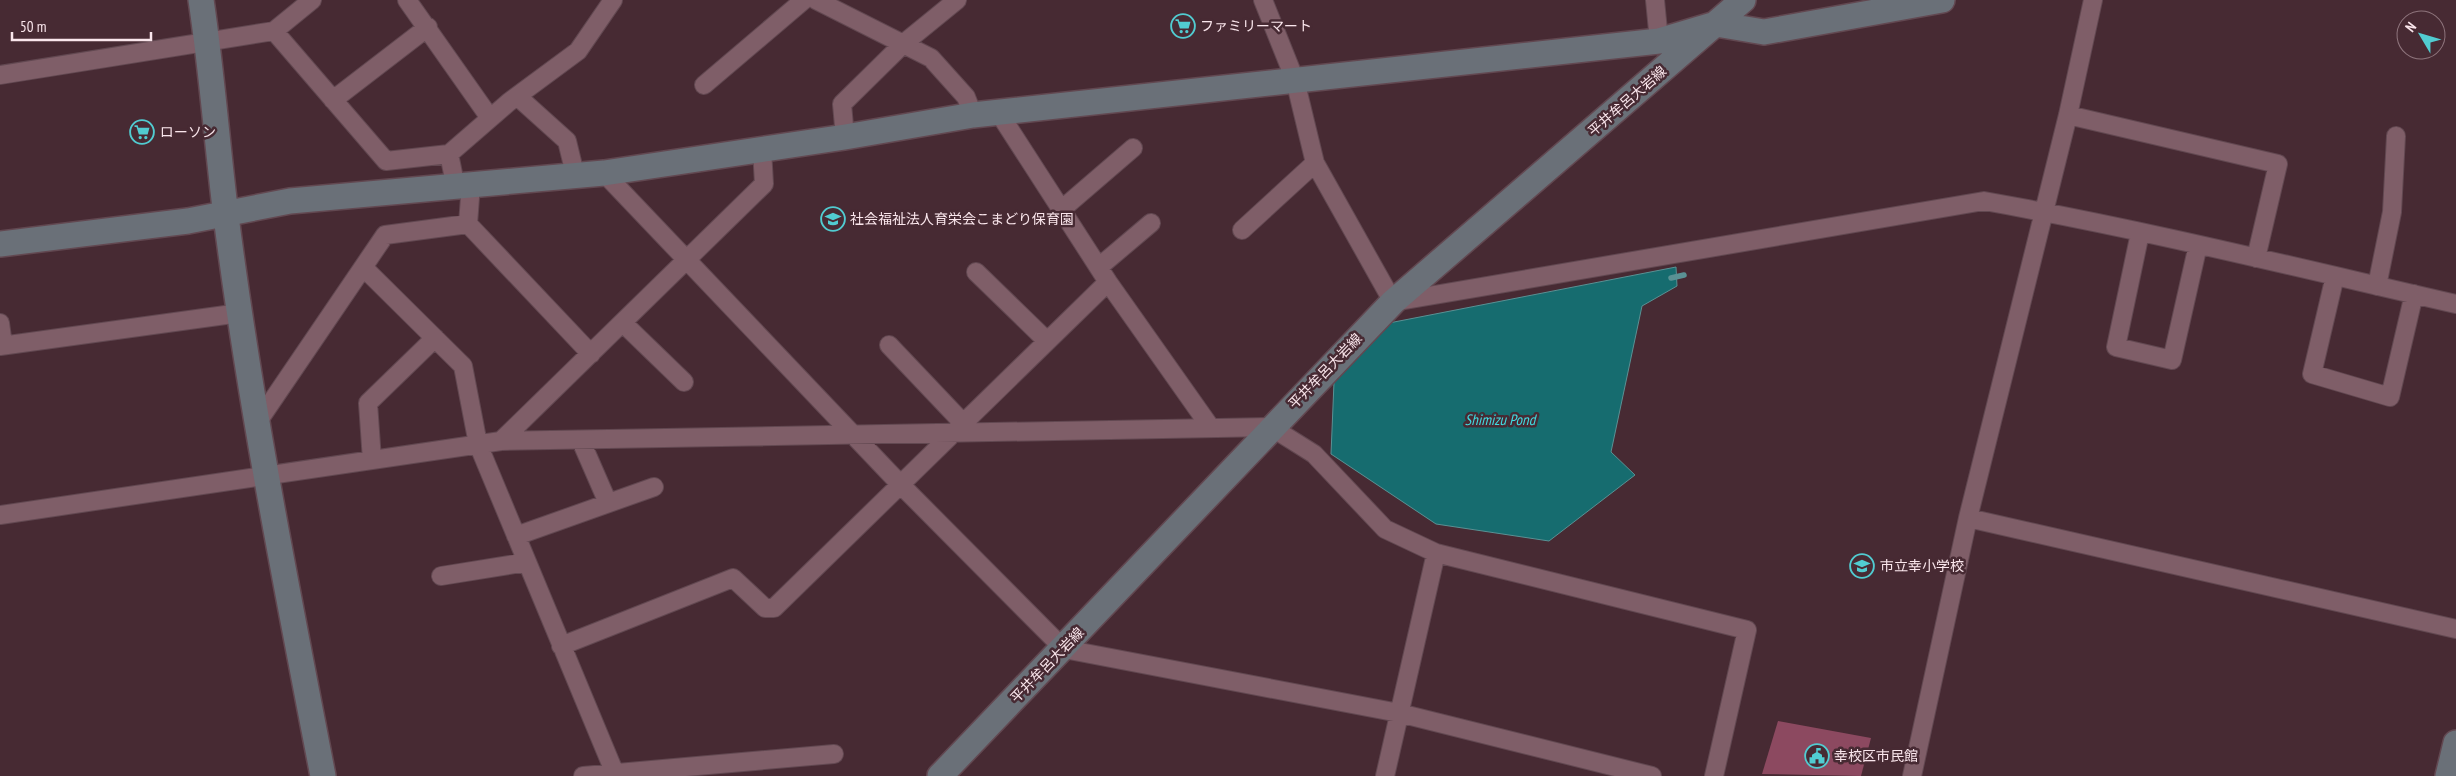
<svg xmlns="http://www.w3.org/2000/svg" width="2456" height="776" font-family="'PT Sans Narrow','Noto Sans JP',sans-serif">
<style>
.water{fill:#166c6f;stroke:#5a9194}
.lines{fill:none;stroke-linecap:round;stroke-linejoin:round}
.stream{stroke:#5a9194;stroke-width:5.5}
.building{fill:#8c4960}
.street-casing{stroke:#624851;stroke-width:20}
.secondary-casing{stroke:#624851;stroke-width:28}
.street{stroke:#7f5e68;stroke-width:18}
.secondary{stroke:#6a7078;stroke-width:25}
.labels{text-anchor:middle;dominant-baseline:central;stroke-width:5;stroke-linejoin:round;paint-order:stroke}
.poi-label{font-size:14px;fill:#fae6ec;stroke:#472a33;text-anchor:start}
.street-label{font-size:14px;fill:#fae6ec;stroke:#472a33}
.water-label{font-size:15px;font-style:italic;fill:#40dce2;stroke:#472a33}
</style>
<rect width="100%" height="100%" fill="#472a33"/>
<!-- water -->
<path class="water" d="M1676 267 1677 286 1642 306 1611 452 1635 475 1549 541 1436 524 1331 454 1334 382 1389 323Z"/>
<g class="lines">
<!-- stream -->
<path class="stream" d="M1671 278 1684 275"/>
</g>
<!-- building -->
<path class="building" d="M1778 721 1871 738 1861 776 1762 774Z"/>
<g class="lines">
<!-- street casing -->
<g class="street-casing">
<path id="street" d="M407 0 490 118
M816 0 931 58 966 97 973 115
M1263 0 1295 80 1315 163 1393 302 1984 201C2142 229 2299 268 2456 304
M1655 0 1659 41
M274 31 386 161 449 154
M0 75 274 31 312 0
M704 85 804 0
M517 96 567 141 575 174
M333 100 428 27
M999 113 1108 282 1211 428
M2068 115 2278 164 2256 258
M845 137 842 104 903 44 957 0
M604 173 900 484 1064 649 1399 713 1652 776
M471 184 468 224 591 354
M456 188 449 154 509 102 578 51 613 0
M1061 210 1133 148
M1242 230 1315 163
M2140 233 2116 347 2172 360 2198 245
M363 267 463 366 478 444 616 776
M1099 267 1151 223
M976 272 1047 341
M2335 276 2312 374 2390 397 2414 294
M2377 286 2392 212 2396 136
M0 323 3 345
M623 323 684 382
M889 345 963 423
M0 346 240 313
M257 423 385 235 468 224
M501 441 764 184 762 149
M581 441 608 503
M372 460 368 403 435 338
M0 515 501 441 1271 427 1314 454 1385 529 1436 553 1747 630 1714 776
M1968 518 2456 629
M516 536 654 487
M441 576 527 562
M561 646 733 578 765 608H774L1108 282
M583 776 834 754
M1385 776 1436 553
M1912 776 1968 518 2068 115 2093 0"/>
</g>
<!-- secondary casing -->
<g class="secondary-casing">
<path id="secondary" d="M201 0C212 72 217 144 226 216 250 404 287 590 323 776
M0 244 188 221 290 201 604 173 845 137 973 115 1659 41 1716 24 1764 32 1942 0
M940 776 1393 302 1743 0
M2448 776 2456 743"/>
</g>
<!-- street -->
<use href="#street" class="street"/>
<!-- secondary -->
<use href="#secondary" class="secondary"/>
</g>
<!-- icons -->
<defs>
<g id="supermarket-ring" transform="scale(1.25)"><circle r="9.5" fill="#472a33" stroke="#51ccd1" stroke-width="1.5"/><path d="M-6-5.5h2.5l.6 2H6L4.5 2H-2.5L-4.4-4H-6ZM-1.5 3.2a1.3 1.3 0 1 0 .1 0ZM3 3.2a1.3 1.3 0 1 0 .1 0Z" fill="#51ccd1"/></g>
<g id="school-ring" transform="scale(1.25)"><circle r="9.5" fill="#472a33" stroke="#51ccd1" stroke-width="1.5"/><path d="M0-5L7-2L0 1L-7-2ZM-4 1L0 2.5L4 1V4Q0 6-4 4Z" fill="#51ccd1"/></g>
<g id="civic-ring" transform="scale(1.25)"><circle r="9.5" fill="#472a33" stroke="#51ccd1" stroke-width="1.5"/><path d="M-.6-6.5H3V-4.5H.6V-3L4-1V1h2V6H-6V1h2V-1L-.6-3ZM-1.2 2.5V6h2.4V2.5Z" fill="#51ccd1"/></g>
</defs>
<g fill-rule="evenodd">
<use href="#supermarket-ring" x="1183" y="26"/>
<use href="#supermarket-ring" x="142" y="132"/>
<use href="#school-ring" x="833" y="219"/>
<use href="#school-ring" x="1862" y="566"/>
<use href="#civic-ring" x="1817" y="756"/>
</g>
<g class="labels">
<!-- poi labels -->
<g class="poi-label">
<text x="1200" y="26">ファミリーマート</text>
<text x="160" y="132">ローソン</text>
<text x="850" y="219">社会福祉法人育栄会こまどり保育園</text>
<text x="1880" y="566">市立幸小学校</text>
<text x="1834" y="756">幸校区市民館</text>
</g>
<!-- street labels -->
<g class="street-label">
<text transform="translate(1627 101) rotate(-41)">平井牟呂大岩線</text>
<text transform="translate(1325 371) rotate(-46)">平井牟呂大岩線</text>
<text transform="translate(1047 665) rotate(-46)">平井牟呂大岩線</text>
</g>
<!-- water labels -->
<g class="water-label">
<text x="1500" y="419">Shimizu Pond</text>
</g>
</g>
<!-- north arrow -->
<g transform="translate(2421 35) rotate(308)"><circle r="24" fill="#472a33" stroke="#8f757d"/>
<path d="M0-4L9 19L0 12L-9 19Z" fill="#51ccd1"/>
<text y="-8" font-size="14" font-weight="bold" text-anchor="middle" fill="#fae6ec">N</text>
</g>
<!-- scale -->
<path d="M12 32v8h139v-8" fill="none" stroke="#fae6ec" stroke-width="2.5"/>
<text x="20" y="32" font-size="15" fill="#fae6ec" stroke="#472a33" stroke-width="4" paint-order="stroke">50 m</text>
</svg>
